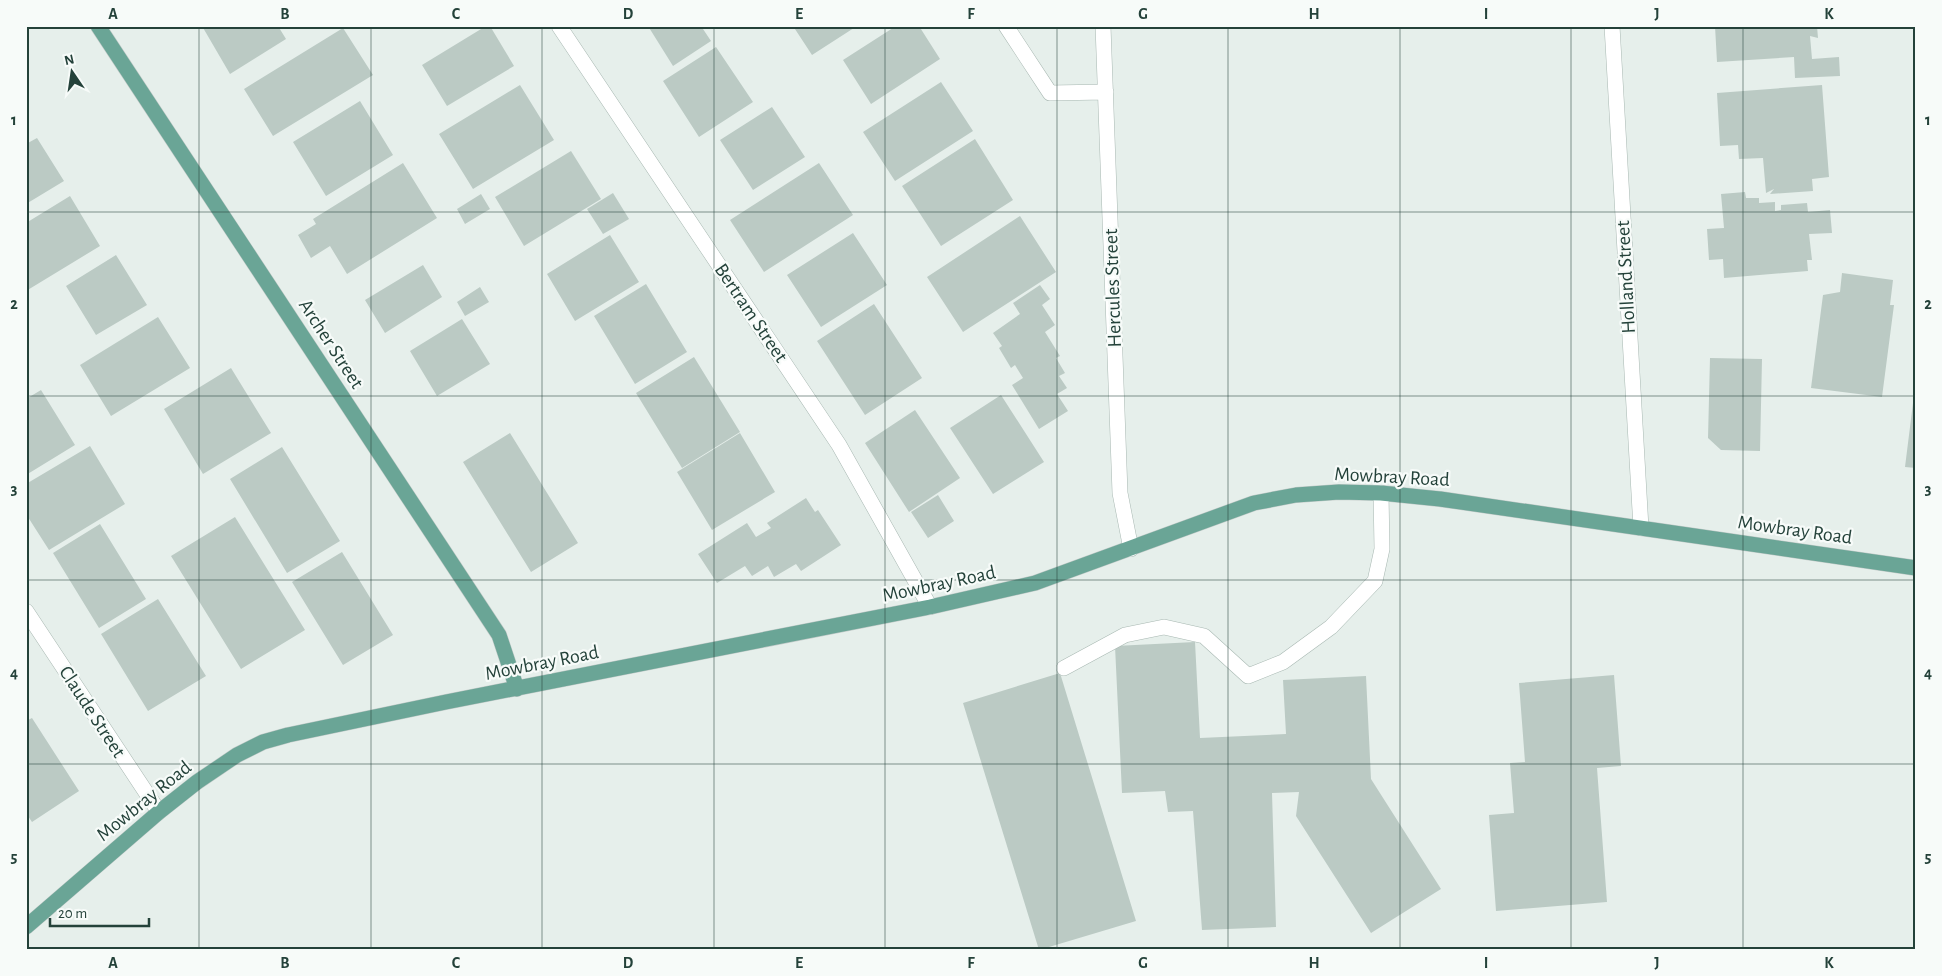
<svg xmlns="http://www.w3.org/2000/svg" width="1942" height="976" font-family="'Alegreya Sans',sans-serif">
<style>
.building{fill:#bbcac4}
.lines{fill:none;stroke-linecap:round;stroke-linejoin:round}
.minor-casing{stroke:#a8b8b2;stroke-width:16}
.major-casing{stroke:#c2cac8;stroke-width:16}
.minor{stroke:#fff;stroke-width:15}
.major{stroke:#6aa596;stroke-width:15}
.grid{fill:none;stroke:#24423a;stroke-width:1;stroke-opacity:0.55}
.labels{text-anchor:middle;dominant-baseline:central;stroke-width:4.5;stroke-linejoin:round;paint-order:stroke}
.street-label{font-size:20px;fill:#24423a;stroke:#f7fbf9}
.neatline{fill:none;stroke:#24423a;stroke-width:2}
.grid-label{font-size:16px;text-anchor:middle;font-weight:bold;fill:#24423a}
</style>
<rect width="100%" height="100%" fill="#e6efeb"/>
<!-- building -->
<path class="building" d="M202 26H278L286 39 230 74Z
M486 26H490L514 66 447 106 422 65Z
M648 26H701L711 41 673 66Z
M793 26H857L812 55Z
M896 26H919L940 59 871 104 843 60Z
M1715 26H1817L1818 38 1810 36 1812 59 1839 57 1840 76 1795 78 1794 57 1717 62Z
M343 28 373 75 273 136 244 89Z
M716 47 753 102 699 137 663 81Z
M941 82 973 131 895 181 863 132Z
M520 85 554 140 473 189 439 134Z
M1822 85 1829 177 1812 179 1813 191 1770 194 1774 189 1766 193 1763 158 1739 159 1738 145 1720 146 1717 93Z
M360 101 393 155 326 196 293 142Z
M772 107 805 157 753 190 720 140Z
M37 138 64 181 26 204V144Z
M975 139 1013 200 941 246 902 186Z
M571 151 601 199 524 246 495 197Z
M403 163 437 218 347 274 330 246 311 258 298 235 316 224 313 219Z
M819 163 853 215 764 272 730 220Z
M1745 192 1746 198H1759V203L1775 202V211L1781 210V205L1807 203 1808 212 1830 210 1832 233 1809 234 1812 260H1807L1808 271 1724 278 1723 259 1709 260 1707 229 1724 228 1721 194Z
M613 193 629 219 603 234 587 209Z
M481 194 490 209 465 224 457 209Z
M70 196 100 246 26 291V223Z
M1020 216 1056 272 963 332 927 277Z
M853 233 887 285 821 327 787 275Z
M610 235 639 282 575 321 547 274Z
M116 255 147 305 96 335 66 286Z
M423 265 442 297 385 333 365 300Z
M1842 273 1893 280 1890 305H1894L1882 397 1811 388 1823 295 1840 292Z
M646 284 687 352 635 384 594 316Z
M1040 285 1050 299 1042 305 1055 325 1045 332 1060 356 1056 358 1065 373 1059 376 1067 388 1057 394 1068 411 1039 429 1012 385 1023 378 1015 365 1011 368 999 348 1002 346 993 333 1020 314 1013 303Z
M480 287 489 302 465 316 457 302Z
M874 304 922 378 865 415 817 341Z
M158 317 190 368 111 416 80 365Z
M462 319 490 364 437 396 410 351Z
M694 357 740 432 682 468 636 393Z
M1710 358 1762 359 1760 451 1721 450 1708 438Z
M231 368 271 433 203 474 164 409Z
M41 390 75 445 26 475V399Z
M1001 395 1044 462 993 494 950 428Z
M1913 403 1916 404V468L1905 467Z
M915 410 960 478 909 512 865 443Z
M510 433 578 543 531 572 463 462Z
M740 433 775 492 712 530 677 472Z
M90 446 125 504 49 550 26 514V484Z
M282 447 340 541 287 573 230 479Z
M938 495 954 521 928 538 911 512Z
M806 498 815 512 818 510 841 545 801 571 796 564 774 577 768 566 752 576 745 566 717 583 698 554 747 523 756 537 771 528 767 523Z
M235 517 305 630 241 669 171 556Z
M100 524 146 599 99 628 53 553Z
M342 552 393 635 343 665 292 582Z
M158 599 206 676 148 711 101 634Z
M1195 642 1200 738 1286 734 1283 680 1366 676 1371 779 1441 889 1371 933 1296 816 1299 792 1272 793 1276 927 1202 930 1193 811 1168 812 1165 791 1122 793 1115 646Z
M1060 673 1136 921 1039 950 963 703Z
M1614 675 1621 766 1597 768 1607 902 1496 911 1489 815 1514 813 1510 763 1525 762 1519 683Z
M32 718 79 791 32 822 26 813V721Z"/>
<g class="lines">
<!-- minor casing -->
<g class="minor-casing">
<path id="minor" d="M559 26 839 445 930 607
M1006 26 1050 93 1106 92
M1103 26 1120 493 1131 549
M1612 26 1641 528
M26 611 159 812
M1064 668 1125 635 1164 627 1204 636 1248 676 1283 662 1331 627 1375 581 1382 549 1381 493"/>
</g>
<!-- major casing -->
<g class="major-casing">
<path id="major" d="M98 26 499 635 517 689
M26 927 159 812 197 782 237 755 263 742 288 735 446 702 930 607 1035 583 1254 503 1296 495 1339 492 1381 493 1440 499 1916 568"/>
</g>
<!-- minor -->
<use href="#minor" class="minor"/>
<!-- major -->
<use href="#major" class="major"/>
</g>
<!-- grid -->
<path class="grid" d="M199 26V950M371 26V950M542 26V950M714 26V950M885 26V950M1057 26V950M1228 26V950M1400 26V950M1571 26V950M1743 26V950M26 212H1916M26 396H1916M26 580H1916M26 764H1916"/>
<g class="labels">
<!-- street labels -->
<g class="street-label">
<text transform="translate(1626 277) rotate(-93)">Holland Street</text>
<text transform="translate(1113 288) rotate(-92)">Hercules Street</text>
<text transform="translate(751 313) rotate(56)">Bertram Street</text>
<text transform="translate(331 344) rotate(57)">Archer Street</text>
<text transform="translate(1392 477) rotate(3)">Mowbray Road</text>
<text transform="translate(1795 530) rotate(8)">Mowbray Road</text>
<text transform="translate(939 584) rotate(-12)">Mowbray Road</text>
<text transform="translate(542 663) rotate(-11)">Mowbray Road</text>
<text transform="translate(92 712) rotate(57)">Claude Street</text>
<text transform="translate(144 801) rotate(-39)">Mowbray Road</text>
</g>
</g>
<!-- border -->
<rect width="1942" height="976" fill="none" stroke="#f7fbf9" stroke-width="55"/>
<!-- north arrow -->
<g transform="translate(72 72) rotate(347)" stroke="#f7fbf9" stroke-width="4" paint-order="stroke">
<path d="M0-4L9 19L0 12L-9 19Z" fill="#24423a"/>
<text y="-8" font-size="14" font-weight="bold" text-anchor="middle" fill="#24423a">N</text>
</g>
<!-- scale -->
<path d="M50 918v8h99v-8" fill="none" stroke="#24423a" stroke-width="2.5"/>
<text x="58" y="918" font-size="15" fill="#24423a" stroke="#f7fbf9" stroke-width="4" paint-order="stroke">20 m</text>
<rect x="28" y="28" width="1886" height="920" class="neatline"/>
<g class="grid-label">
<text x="113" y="19">A</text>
<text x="285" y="19">B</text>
<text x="456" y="19">C</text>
<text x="628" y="19">D</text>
<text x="799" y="19">E</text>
<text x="971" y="19">F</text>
<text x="1143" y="19">G</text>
<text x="1314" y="19">H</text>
<text x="1486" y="19">I</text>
<text x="1657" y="19">J</text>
<text x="1829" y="19">K</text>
<text x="14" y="125">1</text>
<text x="1928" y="125">1</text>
<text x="14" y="309">2</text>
<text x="1928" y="309">2</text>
<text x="14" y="494">3</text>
<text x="1928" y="494">3</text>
<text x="14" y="678">4</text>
<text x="1928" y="678">4</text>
<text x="14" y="862">5</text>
<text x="1928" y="862">5</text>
<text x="113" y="968">A</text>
<text x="285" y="968">B</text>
<text x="456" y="968">C</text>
<text x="628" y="968">D</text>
<text x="799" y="968">E</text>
<text x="971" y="968">F</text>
<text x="1143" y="968">G</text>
<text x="1314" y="968">H</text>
<text x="1486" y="968">I</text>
<text x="1657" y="968">J</text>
<text x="1829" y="968">K</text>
</g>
</svg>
